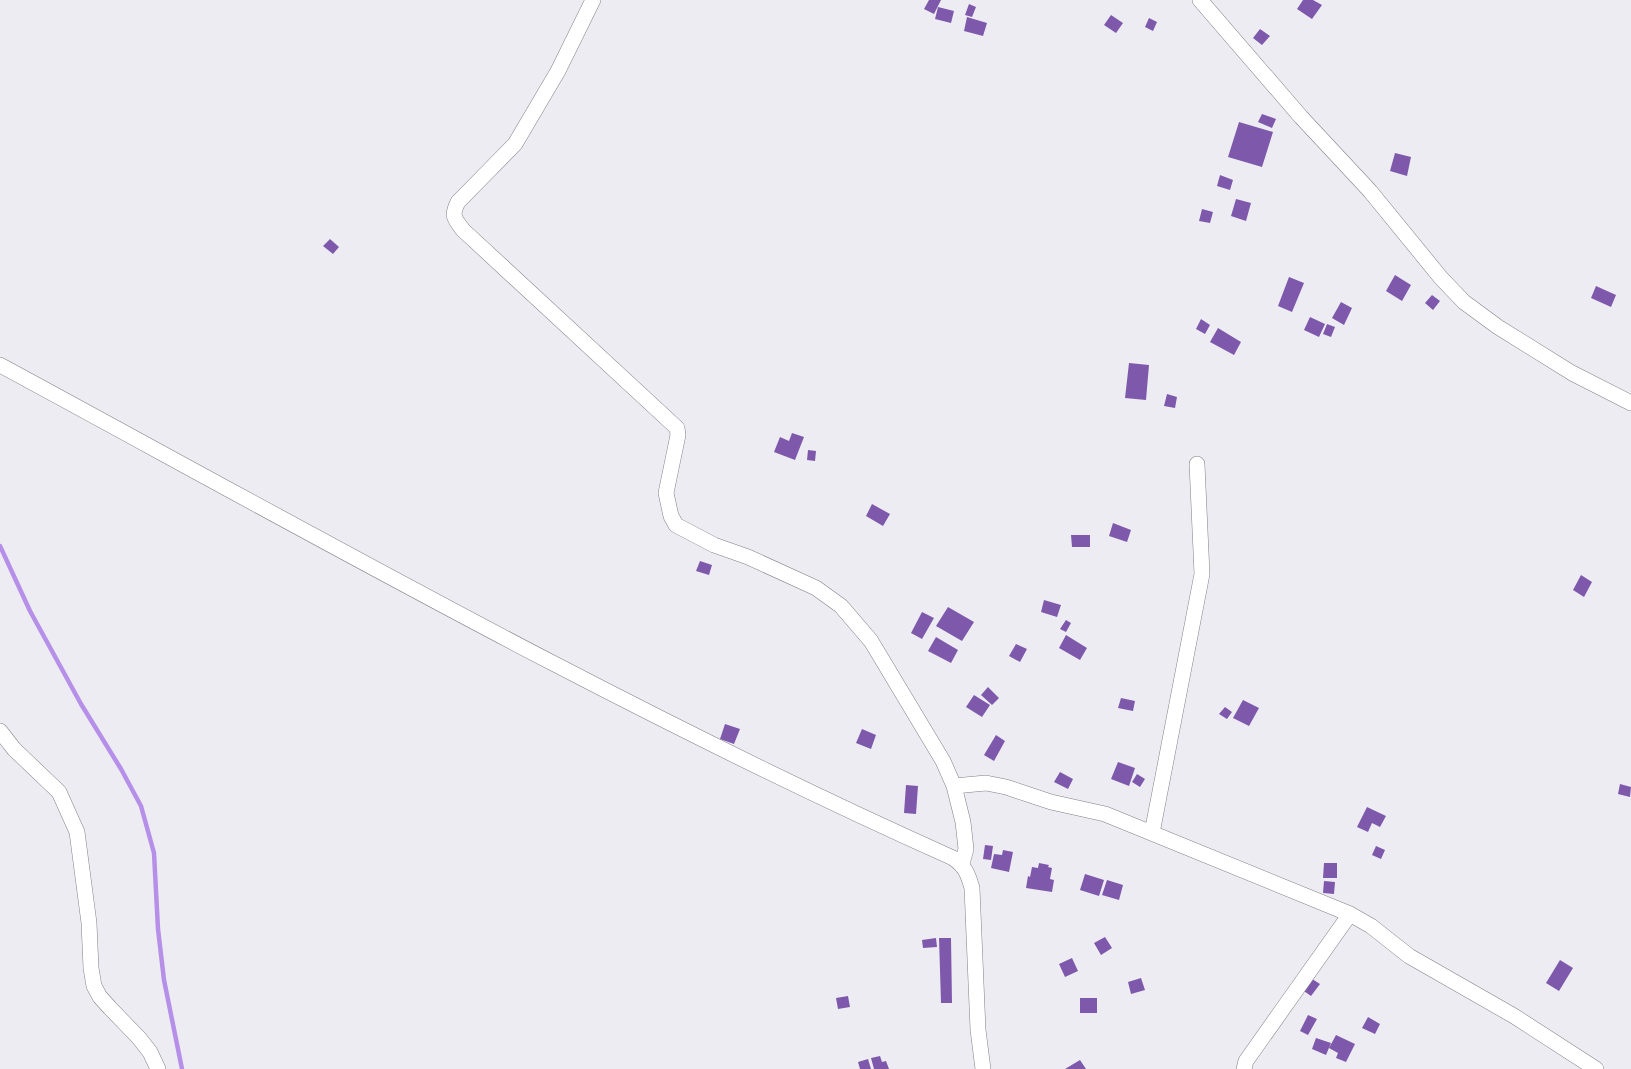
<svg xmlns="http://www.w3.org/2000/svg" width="1631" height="1069" font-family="Commissioner,sans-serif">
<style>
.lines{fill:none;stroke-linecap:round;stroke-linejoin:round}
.stream{stroke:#b690e8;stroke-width:4.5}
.building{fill:#7e59ab}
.minor-casing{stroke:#827f85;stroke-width:16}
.minor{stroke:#fff;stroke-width:15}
</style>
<rect width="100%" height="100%" fill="#eeecf3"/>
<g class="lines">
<!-- stream -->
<path class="stream" d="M0 546 30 611 81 704 121 769 141 806 154 853 158 929 164 980 182 1069"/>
</g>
<!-- building -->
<path class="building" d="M929 0H941L934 14 924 9Z
M1303 0H1313L1322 5 1312 19 1297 9Z
M969 4 976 7 972 17 965 15Z
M938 7 954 11 951 23 935 19Z
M1111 15 1123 23 1116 33 1104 25Z
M967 17 987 23 983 36 964 31Z
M1149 18 1157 22 1153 31 1145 27Z
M1260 29 1270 36 1262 45 1253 38Z
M1262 114 1276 119 1272 128 1258 122Z
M1239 122 1273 132 1262 167 1228 157Z
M1395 153 1411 157 1407 176 1390 171Z
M1220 175 1233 180 1230 190 1217 186Z
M1236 199 1251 203 1246 221 1231 216Z
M1202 209 1213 212 1210 223 1199 221Z
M330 239 339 247 333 254 323 246Z
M1395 275 1411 285 1402 301 1386 291Z
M1289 277 1304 283 1292 312 1278 306Z
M1596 286 1616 295 1611 307 1591 298Z
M1432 295 1440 301 1433 310 1425 303Z
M1341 302 1352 308 1344 325 1332 318Z
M1310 317 1325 324 1319 337 1304 330Z
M1201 319 1210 325 1205 334 1196 329Z
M1327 324 1335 327 1331 337 1323 334Z
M1218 328 1241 342 1234 355 1210 342Z
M1129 363 1149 365 1146 400 1125 398Z
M1167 394 1177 397 1175 408 1164 406Z
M792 433 804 437 795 460 774 452 780 437 789 441Z
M808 450 816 451 815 461 807 460Z
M872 504 890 514 883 526 866 516Z
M1113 523 1131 530 1127 542 1109 536Z
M1071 535H1090V547H1072Z
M700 561 712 565 709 575 696 571Z
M1581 575 1592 582 1584 597 1573 590Z
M1044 600 1061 605 1057 617 1041 612Z
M948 607 974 622 962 641 936 626Z
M922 612 934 618 922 639 911 633Z
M1066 620 1071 623 1066 632 1060 629Z
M1066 635 1087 648 1080 660 1059 648Z
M936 637 958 650 951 663 928 651Z
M1016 644 1027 649 1020 662 1009 656Z
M988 687 999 698 992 705 981 695Z
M974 695 990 705 982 717 966 707Z
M1121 698 1135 701 1133 711 1118 708Z
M1243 700 1259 708 1249 726 1233 718Z
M1225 707 1232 712 1227 719 1219 714Z
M725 724 740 729 734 744 720 739Z
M862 729 876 735 871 749 856 743Z
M996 735 1005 741 994 761 984 755Z
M1118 762 1135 768 1129 786 1111 779Z
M1060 772 1073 779 1068 789 1054 782Z
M1137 774 1145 779 1140 787 1132 782Z
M1620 784 1631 787 1630 797 1618 794Z
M906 785 918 786 916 814 904 813Z
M1367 807 1386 816 1380 827 1372 823 1368 832 1357 827Z
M985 845 993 846 991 860 983 859Z
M1376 846 1385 850 1381 859 1372 855Z
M1003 850 1013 852 1009 872 991 868 994 854 1002 855Z
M1039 863 1049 865 1048 867 1052 868 1050 879 1054 880 1052 892 1026 888 1028 876 1030 877 1032 867 1038 868Z
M1324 863H1337V878H1323Z
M1085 874 1104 880 1099 896 1080 890Z
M1107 880 1123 885 1119 900 1102 895Z
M1324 881 1335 882 1334 894 1323 893Z
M1105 937 1112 948 1101 955 1094 943Z
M936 938 937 947 923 948 922 940Z
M939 938H951L952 1003H941Z
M1072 958 1078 971 1065 977 1059 964Z
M1560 960 1573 968 1559 991 1546 983Z
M1309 977 1320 984 1311 996 1301 989Z
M1141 978 1145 990 1131 994 1128 982Z
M848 996 850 1007 838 1009 836 998Z
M1080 998H1097V1013H1080Z
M1308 1015 1317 1019 1308 1035 1300 1031Z
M1368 1017 1380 1024 1375 1034 1362 1028Z
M1336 1035 1355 1044 1346 1062 1336 1058 1338 1053 1329 1048Z
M1316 1038 1331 1043 1326 1055 1312 1049Z
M880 1056 882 1062 886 1061 889 1069H874L871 1058Z
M868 1059 871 1069H860L858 1062Z
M1080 1060 1086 1069H1065Z"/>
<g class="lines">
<!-- minor casing -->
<g class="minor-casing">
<path id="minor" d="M593 0 558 71 515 144 458 202C451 216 454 218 463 230L677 428 678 435 666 493 671 516 676 525 714 545 748 557 816 588 841 606 871 641 943 761 954 786 963 822 966 849 962 864
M1200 0 1301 117 1370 191 1441 278 1464 302 1498 327 1572 373 1631 403
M0 365C314 535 626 712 953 858 965 866 968 874 972 888L978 1030 983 1069
M0 731 14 749 59 792 77 832 89 923 91 968 94 986 100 997 110 1008 139 1038 150 1052 158 1069
M954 786 986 783 1006 787 1051 802 1105 814 1350 914 1371 926 1409 956 1514 1016 1596 1069
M1152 833 1202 574 1197 464
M1244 1069 1246 1061 1350 914"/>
</g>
<!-- minor -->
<use href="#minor" class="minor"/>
</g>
</svg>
